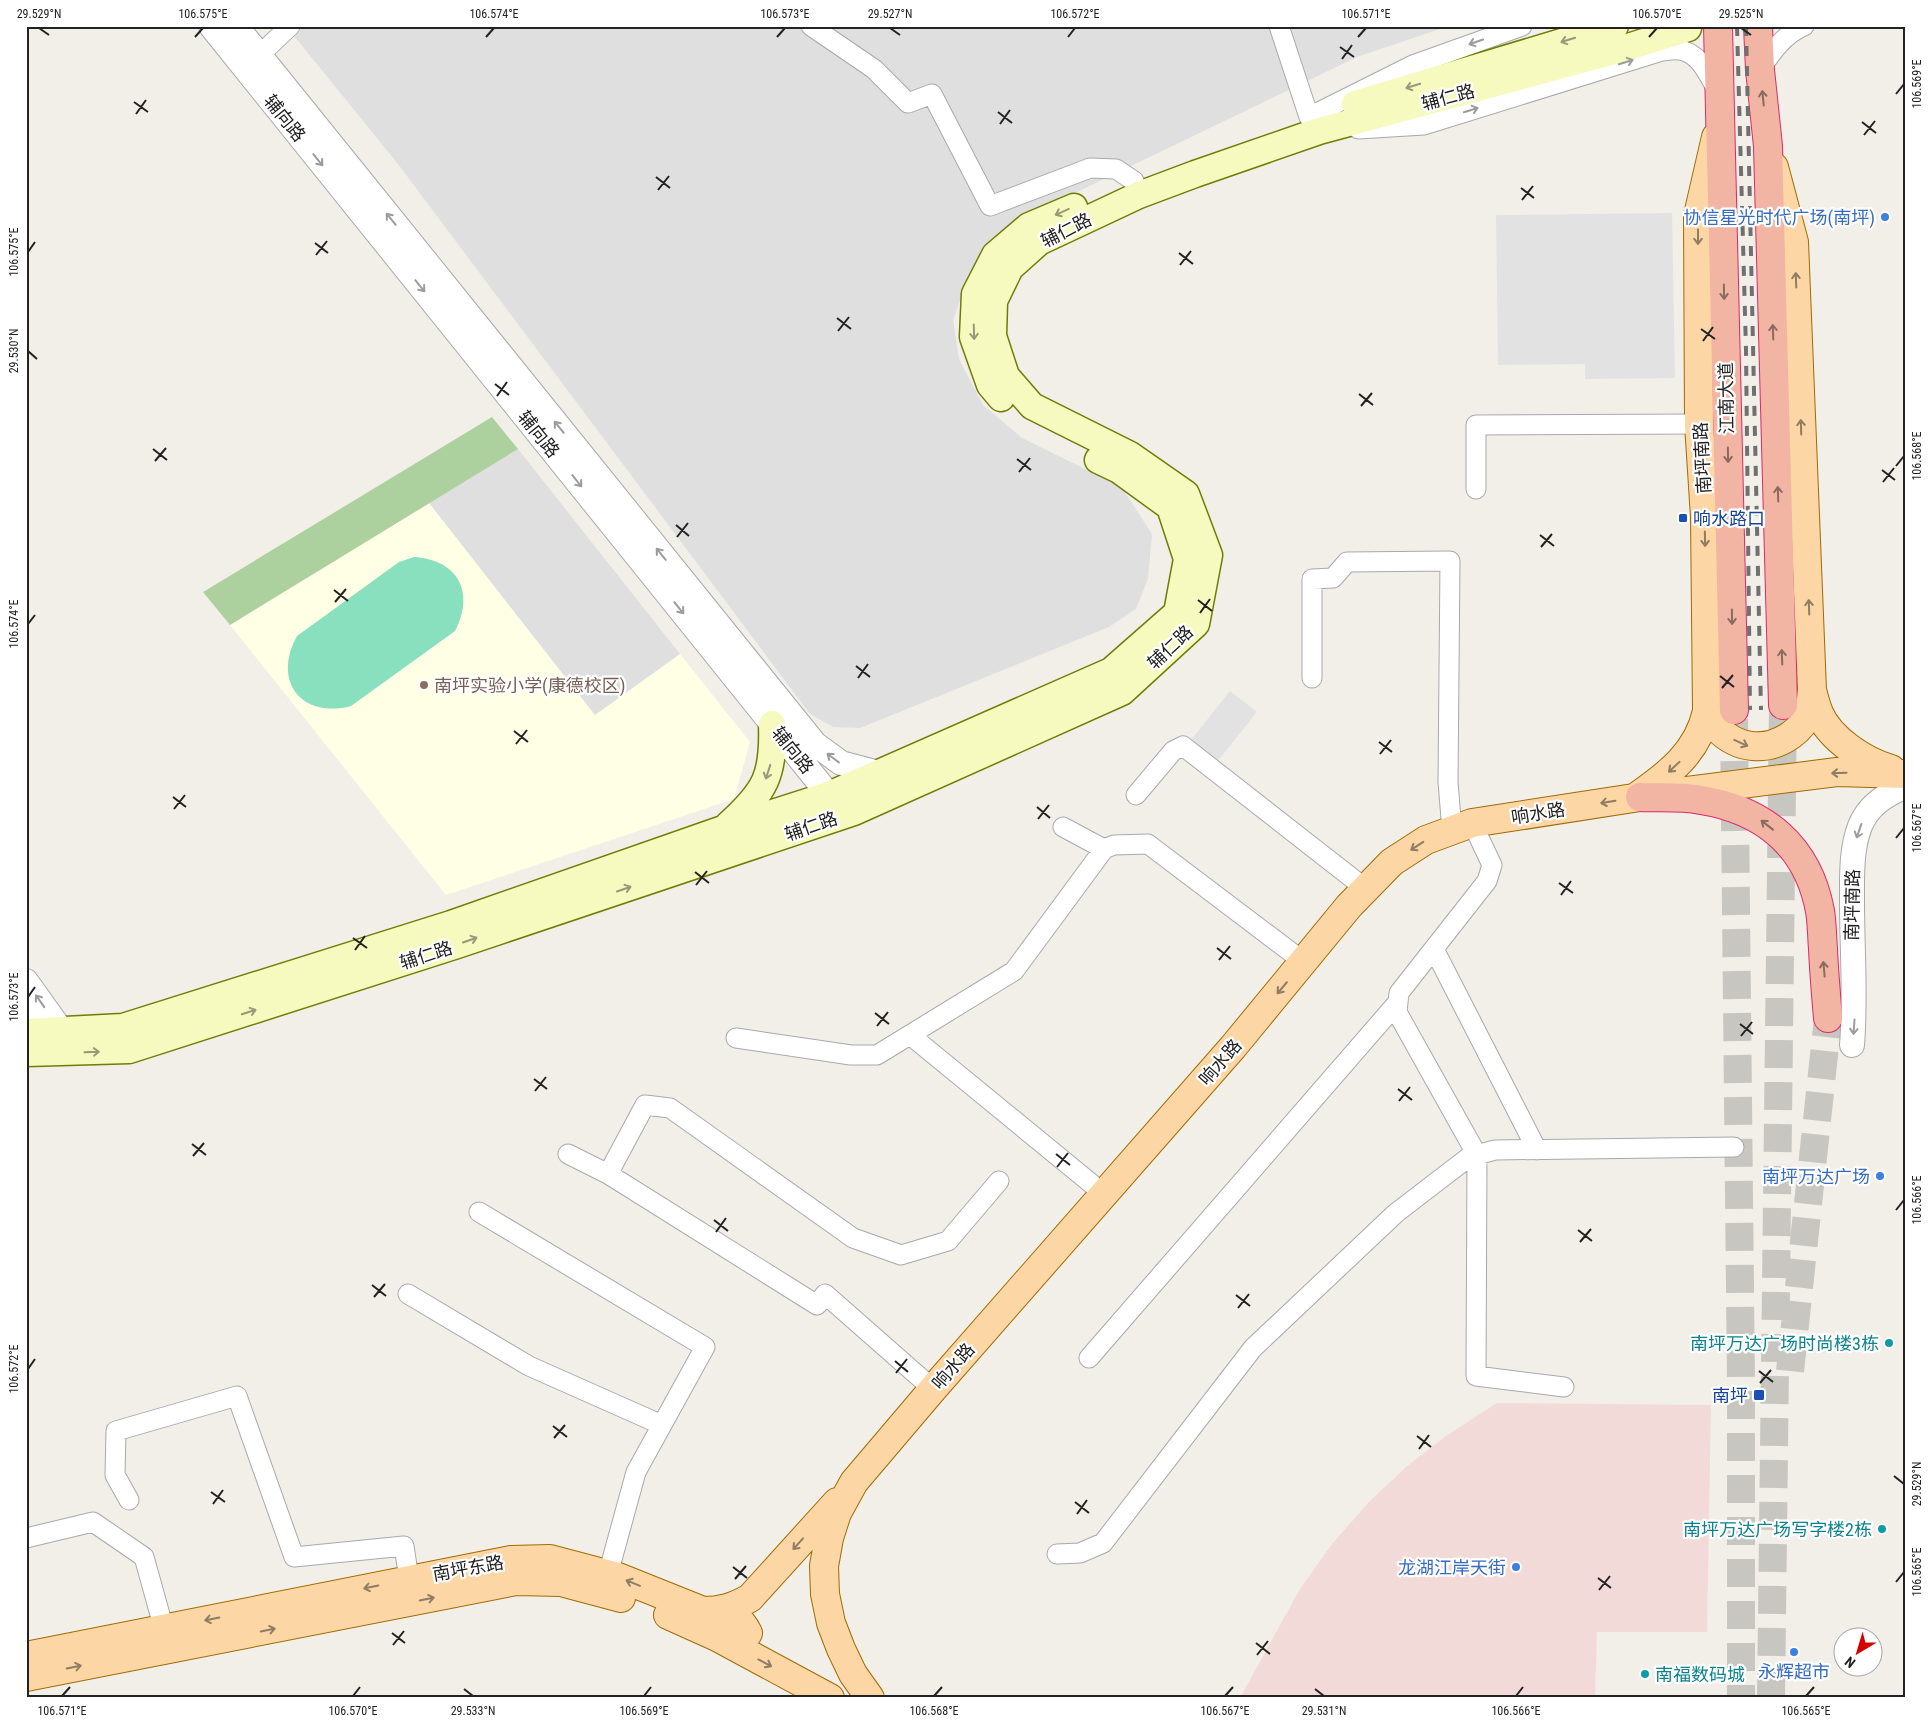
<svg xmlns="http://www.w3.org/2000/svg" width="1931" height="1724" font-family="'Roboto Condensed','Noto Sans SC',sans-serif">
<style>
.residential{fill:#e0dfdf}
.commercial{fill:#f2dad9}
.education{fill:#ffffe5}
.forest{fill:#add19e}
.pitch{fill:#88e0be}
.parking{fill:#e2e2e2}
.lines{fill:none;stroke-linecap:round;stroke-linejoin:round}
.trunk-tunnel{stroke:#c8c6c1;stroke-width:28;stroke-dasharray:28 14;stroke-linecap:butt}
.minor-casing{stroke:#a9a9a9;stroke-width:21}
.tertiary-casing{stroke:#a9a9a9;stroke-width:26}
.secondary-casing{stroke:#707d05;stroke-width:29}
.primary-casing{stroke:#a06b00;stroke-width:30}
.trunk-casing{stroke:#dc2a67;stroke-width:30}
.minor{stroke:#fff;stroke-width:19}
.tertiary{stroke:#fff;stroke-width:24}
.secondary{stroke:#f7fabf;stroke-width:26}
.primary{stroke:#fcd6a4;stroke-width:28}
.trunk{stroke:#f2b4a3;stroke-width:28}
.rail{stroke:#707070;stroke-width:4;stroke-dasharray:10 10;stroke-linecap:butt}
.oneway{stroke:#979978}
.oneway2{stroke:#9c9c9c}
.oneway3{stroke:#8a6b62}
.oneway4{stroke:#8f7c63}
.ticks{fill:none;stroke:#222;stroke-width:2}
.shop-dot{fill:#3f7fe0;stroke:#fff;stroke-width:2}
.transit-dot{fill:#1a4fb4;stroke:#fff;stroke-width:2}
.education-dot{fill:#8d6e63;stroke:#fff;stroke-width:2}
.culture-dot{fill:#0f9aa8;stroke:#fff;stroke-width:2}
.labels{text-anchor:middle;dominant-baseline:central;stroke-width:4.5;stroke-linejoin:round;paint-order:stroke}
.street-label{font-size:18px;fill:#222;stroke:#fff}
.shop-label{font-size:18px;fill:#366cbe;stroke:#fff;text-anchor:end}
.transit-label{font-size:18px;fill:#164399;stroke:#fff;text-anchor:start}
.education-label{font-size:18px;fill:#785e54;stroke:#fff;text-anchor:start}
.culture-label{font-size:18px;fill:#0d838f;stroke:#fff;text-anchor:end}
.neatline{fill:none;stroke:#222;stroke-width:2}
.ticks-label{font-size:12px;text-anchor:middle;fill:#222}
</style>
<rect width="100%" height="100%" fill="#f2efe9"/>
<!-- residential -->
<path class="residential" d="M286 26H1449L1357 57 1017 221 964 290 953 320 959 359 983 405 1022 438 1087 470 1117 480 1152 534 1148 579 1136 609 1109 627 860 728 833 727 810 714 398 164Z
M518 449 680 654 595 716 429 503Z"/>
<!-- commercial -->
<path class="commercial" d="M1497 1403 1711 1405 1707 1632H1597L1595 1698H1240L1300 1589 1332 1544 1369 1502 1406 1467 1446 1436Z"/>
<!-- education -->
<path class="education" d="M429 503 595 715 680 654 750 742 734 799 446 895 230 625Z"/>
<!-- forest -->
<path class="forest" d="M492 417 518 449 230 625 203 592Z"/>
<!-- pitch -->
<path class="pitch" d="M414 557C458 560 475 592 455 631L351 706C301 719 272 681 297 636L399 562Z"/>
<!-- parking -->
<path class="parking" d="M1672 213 1675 378 1585 379V364L1498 365 1496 215Z
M1230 691 1257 712 1217 762 1191 740Z"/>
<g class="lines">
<!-- trunk-tunnel -->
<path class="trunk-tunnel" d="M1734 719 1741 1385V1698
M1790 1371 1828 1018
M1771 1698 1783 705"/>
<!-- minor casing -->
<g class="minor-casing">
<path id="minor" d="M811 26 874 69 908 103 932 94 990 206 1090 168 1116 169 1134 181 1139 195
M1279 26 1309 117 1413 65 1522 26
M249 65 290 26
M1760 70C1771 53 1784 34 1804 26
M1358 129 1424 125 1662 51C1667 51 1673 49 1679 50 1699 52 1708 74 1717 90
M1476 489V425L1699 424
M1312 678V579L1333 578 1347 562 1450 561 1448 782 1452 831
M1136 795 1173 751 1183 746 1366 889
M1472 823 1492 865 1487 881 1399 993 1397 1012 1477 1155 1476 1376 1564 1387
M1063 827 1104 849
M1434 949 1537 1150
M910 1035 1104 1194
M736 1038 851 1055H877L1014 971 1104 849 1114 845 1148 844 1304 962
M568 1154 608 1174 817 1305 825 1294 933 1389
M608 1174 645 1105 670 1108 853 1238 901 1255 948 1241 999 1181
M479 1212 705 1347 636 1472 608 1574
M408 1294 529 1366 662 1425
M1089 1358 1398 1002
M129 1500 115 1475 116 1431 237 1396 294 1557 404 1546 409 1579
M26 1538 93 1522 144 1557 164 1629
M1057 1554 1080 1553 1103 1543 1253 1348 1396 1213 1469 1157 1495 1150 1734 1147"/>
</g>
<!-- tertiary casing -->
<g class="tertiary-casing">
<path id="tertiary" d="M211 26 829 795 842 806
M236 26 815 744 841 763 879 773
M26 981 61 1030 59 1046
M26 1011 51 1044
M1852 1045C1856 997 1852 949 1852 901 1852 876 1851 849 1860 826 1868 806 1886 794 1905 787"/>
</g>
<!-- secondary casing -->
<g class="secondary-casing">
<path id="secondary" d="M1355 104 1615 26
M1001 398 990 385 973 337 975 294 995 255 1029 226 1074 207
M728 825C766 791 774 775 772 724
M26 1032 123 1027 451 924 723 829 829 795 1111 671 1177 613 1187 559 1170 507 1119 470 1098 460
M26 1053 129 1050 457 945 854 812 1122 692 1196 624 1209 555 1186 494 1130 455 1032 406 1006 376 993 336 994 301 1010 268 1039 242 1139 195 1195 174 1319 131 1622 49 1688 28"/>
</g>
<!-- primary casing -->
<g class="primary-casing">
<path id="primary" d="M1774 167 1794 242 1812 690C1814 698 1816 706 1819 713 1830 739 1865 762 1891 769
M1707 711C1710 716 1713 723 1717 728 1738 750 1767 752 1791 735 1798 730 1805 722 1808 714 1811 707 1811 698 1812 690
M1636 797C1669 774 1698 752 1707 711L1705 517 1699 424 1698 215 1716 137
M668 1615 717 1637 830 1698
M717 1637 738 1639 748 1633C740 1617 734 1616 718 1611
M26 1656 511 1560 550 1559 618 1577 703 1611C721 1611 734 1607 750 1598L837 1502
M26 1677 516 1581 561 1582 621 1598
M870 1698 853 1674 841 1649 831 1623 825 1594 824 1566 829 1538 837 1513 854 1482 933 1389 1233 1047 1349 906 1392 862 1426 840 1472 823 1640 797 1837 772 1905 774"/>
</g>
<!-- trunk casing -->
<g class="trunk-casing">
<path id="trunk" d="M1718 26 1734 710
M1758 26 1760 70 1768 146 1783 705
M1640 797C1660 798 1681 796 1701 800 1764 810 1808 846 1820 911 1822 923 1822 937 1823 949 1824 972 1826 995 1828 1018"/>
</g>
<!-- minor -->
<use href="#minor" class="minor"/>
<!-- tertiary -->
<use href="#tertiary" class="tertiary"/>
<!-- secondary -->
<use href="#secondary" class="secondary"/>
<!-- primary -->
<use href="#primary" class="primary"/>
<!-- trunk -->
<use href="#trunk" class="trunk"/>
<!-- rail -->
<path class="rail" d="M1737 26 1746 350 1750 710
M1746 26 1761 710"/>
</g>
<!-- one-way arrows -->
<defs><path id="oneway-shaft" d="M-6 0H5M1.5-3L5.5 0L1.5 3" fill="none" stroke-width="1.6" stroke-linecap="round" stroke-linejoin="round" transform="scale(1.25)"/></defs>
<g class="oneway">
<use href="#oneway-shaft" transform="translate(1568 40) rotate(163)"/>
<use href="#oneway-shaft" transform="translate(1413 86) rotate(163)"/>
<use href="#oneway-shaft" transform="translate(1062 212) rotate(156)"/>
<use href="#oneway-shaft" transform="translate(974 332) rotate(88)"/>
<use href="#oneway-shaft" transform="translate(768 772) rotate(108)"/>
<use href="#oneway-shaft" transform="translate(624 889) rotate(-19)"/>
<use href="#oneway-shaft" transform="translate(470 940) rotate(-19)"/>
<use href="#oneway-shaft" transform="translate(249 1012) rotate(-18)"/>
<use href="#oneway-shaft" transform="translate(92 1052) rotate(-2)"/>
</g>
<g class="oneway2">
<use href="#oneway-shaft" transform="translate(1476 42) rotate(161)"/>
<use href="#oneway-shaft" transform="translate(1626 62) rotate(-17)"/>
<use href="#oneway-shaft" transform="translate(1471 110) rotate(-17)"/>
<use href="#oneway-shaft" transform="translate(318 160) rotate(51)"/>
<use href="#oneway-shaft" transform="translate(391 219) rotate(-129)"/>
<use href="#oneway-shaft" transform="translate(420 286) rotate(51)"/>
<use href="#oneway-shaft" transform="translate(559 427) rotate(-129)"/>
<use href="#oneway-shaft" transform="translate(577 481) rotate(51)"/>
<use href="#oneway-shaft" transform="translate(661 554) rotate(-129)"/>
<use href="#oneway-shaft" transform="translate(679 608) rotate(51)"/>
<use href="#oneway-shaft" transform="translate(833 758) rotate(-143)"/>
<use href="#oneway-shaft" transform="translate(1859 831) rotate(109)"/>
<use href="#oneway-shaft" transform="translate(40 1001) rotate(-125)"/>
<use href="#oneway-shaft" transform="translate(1854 1027) rotate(94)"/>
</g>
<g class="oneway3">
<use href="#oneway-shaft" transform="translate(1763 98) rotate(-96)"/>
<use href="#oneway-shaft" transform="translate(1724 292) rotate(89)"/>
<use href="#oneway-shaft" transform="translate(1773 332) rotate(-92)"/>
<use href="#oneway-shaft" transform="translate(1728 455) rotate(89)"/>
<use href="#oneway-shaft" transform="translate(1778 494) rotate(-92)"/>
<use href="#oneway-shaft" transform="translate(1732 617) rotate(89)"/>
<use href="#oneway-shaft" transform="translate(1782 657) rotate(-92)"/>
<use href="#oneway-shaft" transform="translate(1767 825) rotate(-142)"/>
<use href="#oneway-shaft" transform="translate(1824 969) rotate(-95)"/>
</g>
<g class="oneway4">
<use href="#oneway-shaft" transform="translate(1698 237) rotate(90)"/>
<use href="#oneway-shaft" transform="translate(1796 280) rotate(-92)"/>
<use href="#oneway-shaft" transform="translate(1801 427) rotate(-92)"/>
<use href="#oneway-shaft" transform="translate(1705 539) rotate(89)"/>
<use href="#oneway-shaft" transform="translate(1809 607) rotate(-92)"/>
<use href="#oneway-shaft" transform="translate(1741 743) rotate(24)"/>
<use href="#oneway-shaft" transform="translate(1674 767) rotate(137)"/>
<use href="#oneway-shaft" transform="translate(1839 773) rotate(178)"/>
<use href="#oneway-shaft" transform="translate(1608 802) rotate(171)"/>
<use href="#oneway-shaft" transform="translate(1417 846) rotate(147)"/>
<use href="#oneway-shaft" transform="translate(1282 988) rotate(130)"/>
<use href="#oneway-shaft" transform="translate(798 1544) rotate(132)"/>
<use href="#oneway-shaft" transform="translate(633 1583) rotate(-158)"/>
<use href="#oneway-shaft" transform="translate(371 1587) rotate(169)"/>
<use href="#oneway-shaft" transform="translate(427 1599) rotate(-11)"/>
<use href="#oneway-shaft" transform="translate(212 1619) rotate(169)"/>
<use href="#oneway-shaft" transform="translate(268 1630) rotate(-11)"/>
<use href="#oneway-shaft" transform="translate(765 1663) rotate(28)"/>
<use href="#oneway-shaft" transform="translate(74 1667) rotate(-11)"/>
</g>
<!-- ticks -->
<path class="ticks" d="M39 28 49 35M890 28 900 35M1741 28 1751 35M195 37 203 28M486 37 494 28M777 37 785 28M1068 37 1075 28M1358 37 1366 28M1649 37 1657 28M1340 47 1354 57M1342 59 1352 45M1896 94 1904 84M134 102 148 112M998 112 1012 123M136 114 146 100M1862 122 1876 133M1000 124 1010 110M1864 135 1875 121M656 177 670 188M1521 188 1534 198M658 190 669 176M1522 200 1533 186M315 243 328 253M28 252 35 242M1179 253 1193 264M316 255 327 241M1180 265 1191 251M837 318 851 329M1701 329 1715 339M838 331 849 317M1703 341 1713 327M28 351 37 359M495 384 509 395M1359 394 1373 405M497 396 507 382M1361 406 1372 393M153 449 167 460M1017 459 1031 470M155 461 166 448M1896 466 1904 456M1882 470 1895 480M1019 472 1030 458M1883 482 1894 468M676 525 689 536M1540 535 1554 546M677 537 688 523M1541 547 1552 534M334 590 348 601M1198 600 1212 611M335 602 346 589M1200 613 1210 599M28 624 35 615M856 666 870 677M1720 676 1734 687M858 678 868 664M1722 688 1733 675M514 731 528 742M1379 742 1392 752M516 744 527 730M1380 754 1391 740M173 797 186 807M1037 807 1050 818M174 809 185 795M1038 819 1049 805M1896 838 1904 828M695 872 709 883M1559 883 1573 893M696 885 707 871M1561 895 1571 881M353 938 367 948M1217 948 1231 959M355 950 365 936M1219 960 1230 946M28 997 35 987M875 1013 889 1024M1740 1024 1753 1034M877 1026 888 1012M1741 1036 1752 1022M534 1079 547 1089M1398 1089 1412 1100M535 1091 546 1077M1399 1101 1410 1087M192 1144 206 1155M1056 1154 1070 1165M193 1156 204 1143M1057 1167 1068 1153M1896 1210 1904 1200M714 1220 728 1231M1578 1230 1592 1241M716 1232 726 1218M1580 1242 1591 1229M372 1285 386 1296M1236 1295 1250 1306M374 1297 385 1284M1238 1308 1249 1294M895 1361 908 1372M28 1369 35 1359M1759 1371 1773 1382M896 1373 907 1359M1760 1383 1771 1370M553 1426 567 1437M1417 1436 1431 1447M554 1438 565 1425M1419 1449 1429 1435M1894 1476 1904 1484M211 1492 225 1502M1075 1502 1089 1513M213 1504 223 1490M1077 1514 1087 1500M733 1567 747 1578M1598 1578 1611 1588M735 1579 746 1566M1896 1582 1904 1572M1599 1590 1610 1576M392 1633 405 1643M1256 1643 1270 1654M393 1645 404 1631M1257 1655 1268 1641M464 1689 473 1696M1315 1689 1324 1696M62 1696 70 1687M353 1696 360 1687M644 1696 651 1687M934 1696 942 1687M1225 1696 1233 1687M1516 1696 1523 1687M1806 1696 1814 1687"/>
<!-- markers -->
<g class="shop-dot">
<circle cx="1885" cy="217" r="5"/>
<circle cx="1880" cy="1176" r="5"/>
<circle cx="1516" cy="1567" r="5"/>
<circle cx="1794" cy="1652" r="5"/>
</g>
<g class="transit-dot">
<rect x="1678" y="513" width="10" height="10" rx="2.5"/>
<rect x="1753" y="1389" width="12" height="12" rx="2.5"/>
</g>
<circle class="education-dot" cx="424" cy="685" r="5"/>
<g class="culture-dot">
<circle cx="1889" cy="1343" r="5"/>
<circle cx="1882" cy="1529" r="5"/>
<circle cx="1645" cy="1674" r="5"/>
</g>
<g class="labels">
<!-- street labels -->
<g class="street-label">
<text transform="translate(1448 97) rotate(-15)">辅仁路</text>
<text transform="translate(285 118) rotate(51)">辅向路</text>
<text transform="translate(1066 230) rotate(-27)">辅仁路</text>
<text transform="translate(1726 398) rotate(-91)">江南大道</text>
<text transform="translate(539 434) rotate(51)">辅向路</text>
<text transform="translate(1702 458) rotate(-93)">南坪南路</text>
<text transform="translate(1170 647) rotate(-43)">辅仁路</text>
<text transform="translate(793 750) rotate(51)">辅向路</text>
<text transform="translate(1538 813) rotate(-9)">响水路</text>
<text transform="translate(811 826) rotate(-19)">辅仁路</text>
<text transform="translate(1852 905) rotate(-89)">南坪南路</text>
<text transform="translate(426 955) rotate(-18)">辅仁路</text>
<text transform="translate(1220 1062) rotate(-49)">响水路</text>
<text transform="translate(953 1366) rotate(-49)">响水路</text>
<text transform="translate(468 1568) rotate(-10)">南坪东路</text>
</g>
<!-- shop labels -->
<g class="shop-label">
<text x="1875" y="217">协信星光时代广场(南坪)</text>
<text x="1870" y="1176">南坪万达广场</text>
<text x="1506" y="1567">龙湖江岸天街</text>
<text x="1794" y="1671" text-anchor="middle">永辉超市</text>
</g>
<!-- transit labels -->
<g class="transit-label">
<text x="1693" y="518">响水路口</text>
<text x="1748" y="1395" text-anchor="end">南坪</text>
</g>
<!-- education labels -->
<g class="education-label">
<text x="434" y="685">南坪实验小学(康德校区)</text>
</g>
<!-- culture labels -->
<g class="culture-label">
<text x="1879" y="1343">南坪万达广场时尚楼3栋</text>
<text x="1872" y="1529">南坪万达广场写字楼2栋</text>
<text x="1655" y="1674" text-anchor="start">南福数码城</text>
</g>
</g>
<!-- border -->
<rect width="1931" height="1724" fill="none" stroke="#ffffff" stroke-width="55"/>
<!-- north arrow -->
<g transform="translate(1858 1652) rotate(218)"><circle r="24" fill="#ffffff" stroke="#a7a7a7"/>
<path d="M0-4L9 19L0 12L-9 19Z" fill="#d40000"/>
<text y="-8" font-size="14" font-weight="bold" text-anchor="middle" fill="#222222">N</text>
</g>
<rect x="28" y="28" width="1876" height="1668" class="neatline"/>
<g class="ticks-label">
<text x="39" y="18">29.529°N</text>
<text x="203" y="18">106.575°E</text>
<text x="494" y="18">106.574°E</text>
<text x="785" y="18">106.573°E</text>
<text x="890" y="18">29.527°N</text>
<text x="1075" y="18">106.572°E</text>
<text x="1366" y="18">106.571°E</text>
<text x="1657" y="18">106.570°E</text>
<text x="1741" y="18">29.525°N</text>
<text transform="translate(1917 84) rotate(-90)" y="4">106.569°E</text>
<text transform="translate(14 252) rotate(-90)" y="4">106.575°E</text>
<text transform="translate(14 351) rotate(-90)" y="4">29.530°N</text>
<text transform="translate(1917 456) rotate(-90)" y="4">106.568°E</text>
<text transform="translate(14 624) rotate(-90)" y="4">106.574°E</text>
<text transform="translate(1917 828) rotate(-90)" y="4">106.567°E</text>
<text transform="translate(14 997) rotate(-90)" y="4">106.573°E</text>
<text transform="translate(1917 1200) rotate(-90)" y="4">106.566°E</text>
<text transform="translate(14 1369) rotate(-90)" y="4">106.572°E</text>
<text transform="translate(1917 1484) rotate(-90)" y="4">29.529°N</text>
<text transform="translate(1917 1572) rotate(-90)" y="4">106.565°E</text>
<text x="62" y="1715">106.571°E</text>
<text x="353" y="1715">106.570°E</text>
<text x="473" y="1715">29.533°N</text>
<text x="644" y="1715">106.569°E</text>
<text x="934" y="1715">106.568°E</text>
<text x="1225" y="1715">106.567°E</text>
<text x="1324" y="1715">29.531°N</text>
<text x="1516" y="1715">106.566°E</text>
<text x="1806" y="1715">106.565°E</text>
</g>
</svg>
